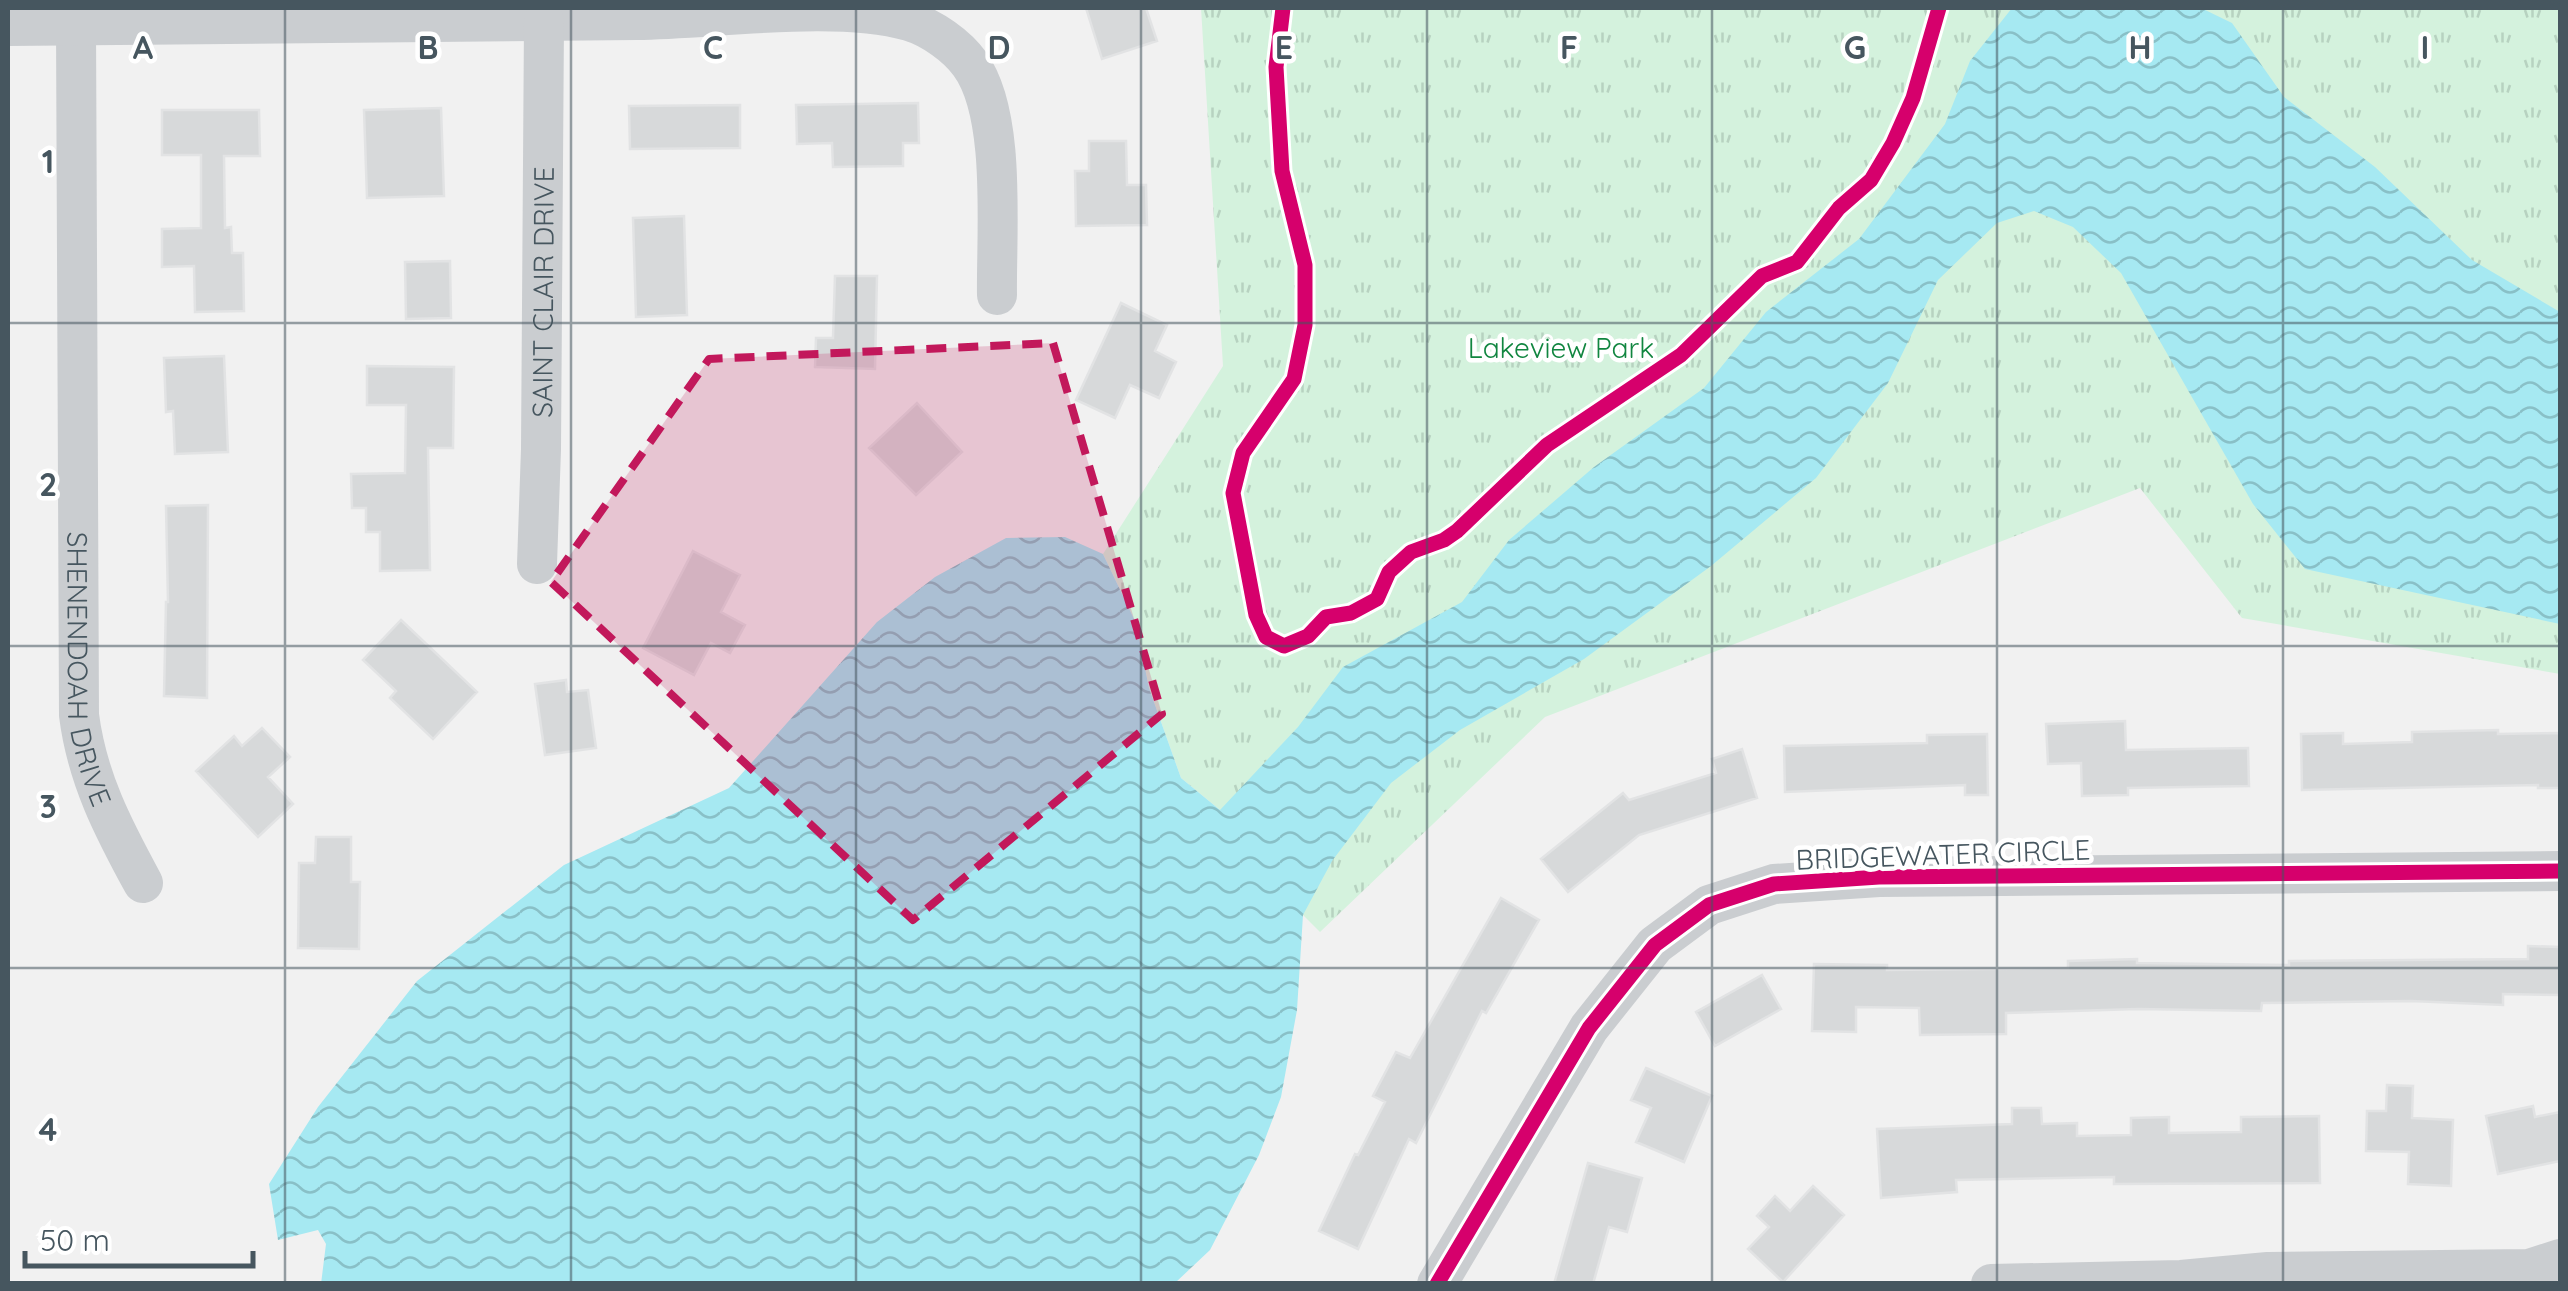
<svg xmlns="http://www.w3.org/2000/svg" width="2568" height="1291" font-family="Quicksand,sans-serif">
<style>
.park{fill:url(#park-tufts)}
.water{fill:url(#water-waves)}
.building{fill:#d7d9da;stroke:#e2e3e4;stroke-width:2.5}
.lines{fill:none;stroke-linecap:round;stroke-linejoin:round}
.minor{stroke:#cacdd0;stroke-width:40}
.cycleway-casing{stroke:#fff;stroke-width:21}
.cycleway{stroke:#d6006c;stroke-width:15}
.marked{fill:#c2185b;fill-opacity:0.2;stroke:#c2185b;stroke-width:8;stroke-dasharray:20 12;stroke-linejoin:round}
.grid{fill:none;stroke:#46565f;stroke-width:2.5;stroke-opacity:0.55}
.labels{text-anchor:middle;dominant-baseline:central;stroke-width:9;stroke-linejoin:round;paint-order:stroke}
.street-label{font-size:28px;fill:#46565f;stroke:#fff}
.park-label{font-size:28px;fill:#118640;stroke:#fff}
.grid-label{font-size:32px;text-anchor:middle;font-weight:bold;fill:#46565f;stroke:#fff;stroke-width:9;stroke-linejoin:round;paint-order:stroke}
</style>
<defs>
<pattern id="park-tufts" width="24" height="20" patternUnits="userSpaceOnUse" patternTransform="scale(2.5)"><rect width="24" height="20" fill="#d4f2dd"/><path d="M3 7l-1-3M5 7V3M7 7l1-3M15 17l-1-3M17 17v-4M19 17l1-3" fill="none" stroke="#b7d2c0"/></pattern>
<pattern id="water-waves" width="16" height="10" patternUnits="userSpaceOnUse" patternTransform="scale(2.5)"><rect width="16" height="10" fill="#a6e9f2"/><path d="M0 5q4-4 8 0t8 0" fill="none" stroke="#89c0c7"/></pattern>
</defs>
<rect width="100%" height="100%" fill="#f1f1f1"/>
<!-- park -->
<path class="park" d="M1201 8H2560V674L2242 618 2140 488 1545 717 1320 932 1303 915 1220 810 1181 778 1149 688 1136 623 1103 554 1223 366Z"/>
<!-- water -->
<path class="water" d="M2012 8H2201L2232 23 2284 97 2375 167 2472 260 2560 312V624L2305 569 2253 504 2121 273 2073 227 2034 211 1997 223 1938 280 1888 383 1816 478 1711 566 1584 659 1460 730 1391 783 1332 861 1303 915 1297 1010 1281 1097 1259 1155 1210 1250 1175 1283 321 1284 326 1244 318 1230 278 1240 269 1184 318 1107 417 981 564 865 729 788 877 622 935 577 1006 538 1065 537 1103 554 1136 623 1149 688 1181 778 1220 810 1298 727 1343 667 1462 602 1509 540 1594 467 1704 388 1766 312 1859 239 1945 124 1970 61Z"/>
<!-- building -->
<path class="building" d="M1086 8H1146L1157 41 1102 59Z
M918 103 919 143H903V166L833 167 832 143 797 144 796 105Z
M740 105V148L630 149 629 106Z
M441 108 444 196 367 198 364 110Z
M162 110H259L260 156H224L225 228 231 227 232 253H243L244 311 195 312 194 266 162 267V229L201 228V155H162Z
M1089 141H1126L1127 185H1146L1147 225 1076 226 1075 171H1089Z
M684 216 687 315 636 317 633 218Z
M450 261 451 318 406 319 405 262Z
M835 276H877L875 369 815 367 816 338H833Z
M1121 303 1167 325 1155 351 1176 362 1159 398 1130 385 1115 418 1076 400Z
M224 356 228 452 175 454 173 411 166 412 164 358Z
M367 366 454 367 453 448H428L430 570 380 571V532H366V508H352L351 474 405 473 406 405H367Z
M917 403 962 452 916 495 869 448Z
M208 505 207 698 164 696 166 602H168L166 506Z
M693 551 740 575 721 612 745 625 730 653 711 643 694 675 643 648Z
M401 620 477 692 433 739 390 698 396 691 363 660Z
M566 680 567 692 588 690 596 748 545 755 535 684Z
M2125 721 2126 750 2248 748 2249 786 2128 788V795L2082 796 2081 763 2048 764 2046 724Z
M262 728 290 757 268 777 293 804 258 837 196 771 234 736 242 746Z
M2498 730V734L2560 733V788H2538V785L2302 790 2301 734 2343 733V744L2412 742V732Z
M1987 734 1988 795H1965V785L1785 792 1784 746 1927 743V735Z
M1742 749 1757 798 1639 835 1568 892 1541 859 1623 793 1629 800 1716 773 1712 759Z
M316 837H351V882H360L359 949 298 948 299 863H315Z
M1501 898 1539 920 1486 1013 1482 1011 1416 1143 1409 1139 1358 1249 1319 1231 1355 1154 1358 1155 1385 1102 1373 1096 1396 1052 1410 1058Z
M2528 946 2560 947V995L2503 994V1005L2411 1001 2262 1003 2261 1011 2138 1009 2006 1013V1034L1920 1035 1919 1008 1856 1007V1032L1812 1031 1814 964 1887 965V970L2068 968V961L2137 959V963L2289 965V961L2528 959Z
M1762 975 1781 1009 1715 1046 1696 1012Z
M1646 1068 1712 1096 1684 1162 1636 1142 1651 1108 1631 1100Z
M2387 1085 2413 1086 2412 1118 2453 1120 2451 1186 2408 1184 2409 1152 2366 1151 2367 1111H2386Z
M2533 1106 2535 1117 2560 1112V1161L2498 1174 2486 1116Z
M2012 1108H2041L2042 1124 2077 1123V1136L2131 1135V1118L2169 1117V1133L2241 1132V1117L2319 1116 2320 1183 2114 1184V1177L1956 1180 1957 1192 1881 1198 1877 1129 2012 1124Z
M1588 1163 1642 1178 1627 1232 1609 1227 1593 1284H1554Z
M1813 1186 1844 1215 1783 1282 1748 1249 1769 1227 1757 1216 1775 1196 1790 1211Z"/>
<g class="lines">
<!-- minor -->
<g class="minor">
<path id="s1" d="M76 25 79 715C87 778 113 828 143 883"/>
<path d="M8 26C217 25 427 23 637 20 716 19 835 0 909 21 932 28 957 46 970 64 1007 114 996 233 997 295"/>
<path id="s2" d="M537 564 541 449 544 21"/>
<path d="M1437 1284 1589 1028 1655 945 1709 905 1774 884 1879 877 2560 871"/>
<path d="M1991 1284 2181 1280 2268 1272 2529 1269 2560 1259"/>
</g>
<!-- cycleway casing -->
<g class="cycleway-casing">
<path id="cycleway" d="M1283 8 1276 67 1282 171 1305 265V325L1294 379 1243 453 1233 493 1256 615 1266 637 1284 646 1308 636 1326 617 1351 613 1377 599 1389 572 1411 552 1444 540 1457 531 1547 445 1681 355 1762 276 1797 262 1839 208 1871 180 1893 143 1913 98 1939 8
M1437 1284 1589 1028 1655 945 1709 905 1774 884 1879 877 2560 871"/>
</g>
<!-- cycleway -->
<use href="#cycleway" class="cycleway"/>
</g>
<!-- marked area -->
<path class="marked" d="M1053 343 1162 714 913 920 551 582 709 359Z"/>
<!-- grid -->
<path class="grid" d="M285 8V1284M571 8V1284M856 8V1284M1141 8V1284M1427 8V1284M1712 8V1284M1997 8V1284M2283 8V1284M8 323H2560M8 646H2560M8 968H2560"/>
<g class="labels">
<!-- street labels -->
<g class="street-label">
<text stroke="none"><textPath href="#s2" startOffset="272">SAINT CLAIR DRIVE</textPath></text>
<text stroke="none"><textPath href="#s1" startOffset="645">SHENENDOAH DRIVE</textPath></text>
<text transform="translate(1943 854) rotate(-2)">BRIDGEWATER CIRCLE</text>
</g>
<!-- park labels -->
<g class="park-label">
<text x="1561" y="347">Lakeview Park</text>
</g>
</g>
<g class="grid-label">
<text x="143" y="59">A</text>
<text x="428" y="59">B</text>
<text x="713" y="59">C</text>
<text x="999" y="59">D</text>
<text x="1284" y="59">E</text>
<text x="1569" y="59">F</text>
<text x="1855" y="59">G</text>
<text x="2140" y="59">H</text>
<text x="2425" y="59">I</text>
<text x="48" y="173">1</text>
<text x="48" y="496">2</text>
<text x="48" y="818">3</text>
<text x="48" y="1141">4</text>
</g>
<!-- border -->
<rect width="2568" height="1291" fill="none" stroke="#46565f" stroke-width="20"/>
<!-- scale -->
<path d="M25 1251v15h228v-15" fill="none" stroke="#46565f" stroke-width="5"/>
<text x="40" y="1251" font-size="30" fill="#46565f" stroke="#ffffff" stroke-width="8" paint-order="stroke">50 m</text>
</svg>
